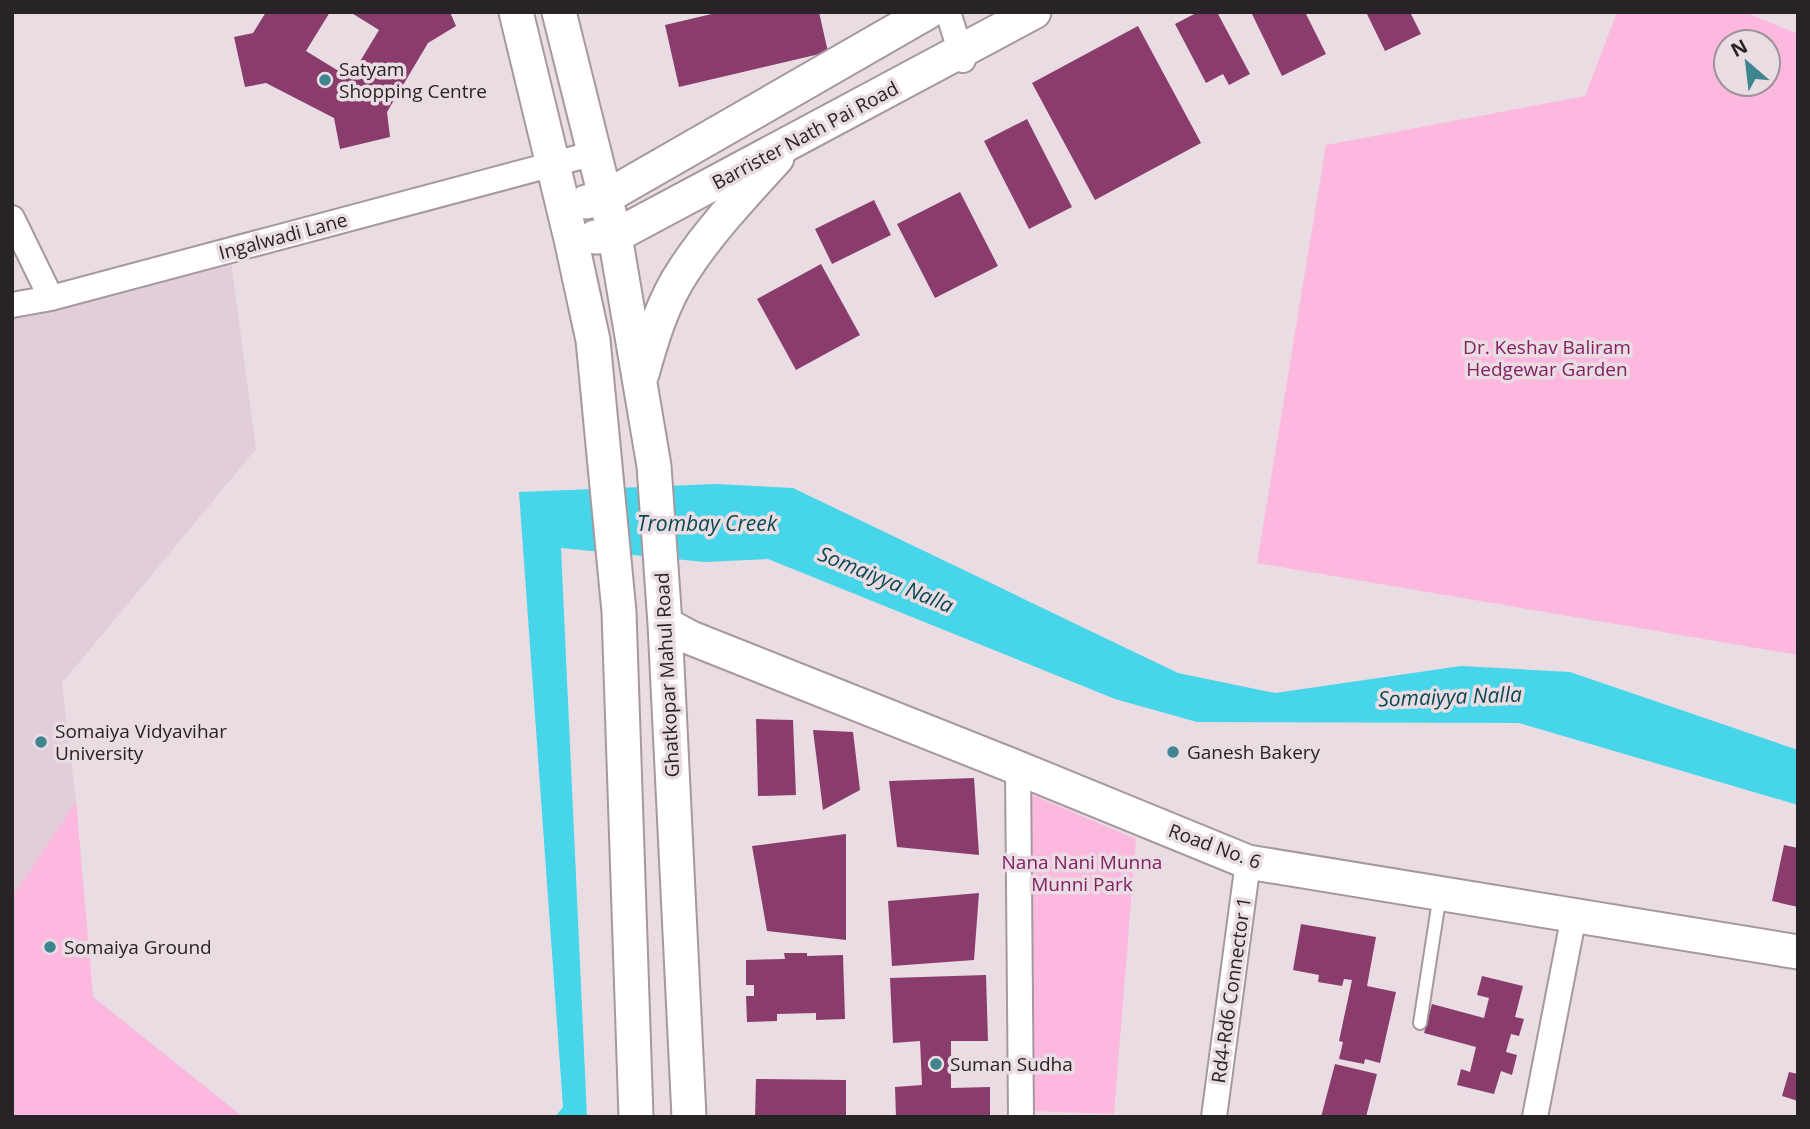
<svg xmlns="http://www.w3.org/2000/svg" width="1810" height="1129" viewBox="0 0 1810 1129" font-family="'Open Sans',sans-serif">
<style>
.built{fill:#e2ced8}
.green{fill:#fdb8df;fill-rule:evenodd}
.water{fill:#47d5e9}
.building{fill:#8a3d6d}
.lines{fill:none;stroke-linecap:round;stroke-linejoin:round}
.lane-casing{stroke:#a5989f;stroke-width:16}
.street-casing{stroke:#a5989f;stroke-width:28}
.secondary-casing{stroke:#a5989f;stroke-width:37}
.lane{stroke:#fff;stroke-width:12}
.street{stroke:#fff;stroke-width:24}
.secondary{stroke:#fff;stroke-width:33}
.poi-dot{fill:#3f8590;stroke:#eadce3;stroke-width:2.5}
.labels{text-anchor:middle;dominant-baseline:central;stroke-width:7;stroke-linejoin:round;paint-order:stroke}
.poi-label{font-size:19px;fill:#282326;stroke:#eadce3;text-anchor:start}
.street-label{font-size:19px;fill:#282326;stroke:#eadce3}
.park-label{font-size:19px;fill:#842163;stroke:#eadce3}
.water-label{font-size:21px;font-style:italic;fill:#094851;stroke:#eadce3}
</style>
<rect width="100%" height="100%" fill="#eadce3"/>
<!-- built -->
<path class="built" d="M230 254 256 449 62 683 76 801 93 997 243 1117H12V309Z"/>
<!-- green -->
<path class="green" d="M1617 12H1745L1798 34V655L1257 563 1326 145 1585 96ZM1726 42H1768V84H1726Z
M1030 794 1136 839 1114 1114 1031 1111Z
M76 801 93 997 243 1117H12V897Z"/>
<!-- water -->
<path class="water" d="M716 484 793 488 1178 673 1275 693 1461 666 1570 672 1798 750V805L1519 723 1197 722 1115 699 768 559 705 562 561 548 587 1117H555L563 1107 519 492Z"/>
<!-- building -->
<path class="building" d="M266 12H330L306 51 350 78 379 30 350 12H450L456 26 428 43 387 112 390 137 340 149 334 118 266 83 245 87 234 37 253 33Z
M720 12H819L828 52 679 87 665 25Z
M1198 12H1217L1250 74 1229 85 1223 74 1206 83 1175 24Z
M1251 12H1305L1326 54 1282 76Z
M1366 12H1410L1421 34 1385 51Z
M1138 26 1201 143 1095 200 1032 83Z
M1027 119 1072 207 1029 229 984 141Z
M960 192 998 266 935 298 897 224Z
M874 200 891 235 832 264 815 229Z
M821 264 860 335 796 370 757 299Z
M756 719 793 720 796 795 758 796Z
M813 730 853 732 860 790 823 810Z
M974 778 979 855 897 847 889 781Z
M846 834V940L767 931 752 846Z
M1784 845 1798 848V907L1772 901Z
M979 893 974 960 892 966 888 901Z
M1301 924 1376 937 1367 986 1396 992 1380 1063 1365 1059 1364 1064 1339 1059 1343 1042 1339 1041 1352 980 1344 979 1342 986 1318 982 1319 975 1293 970Z
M784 953H807V956L843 955 845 1019 816 1020V1013L777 1014V1021L747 1022 746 996H754V985H746V960L785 959Z
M986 975 988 1041H951V1088L990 1087V1117H896L895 1087 922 1085 920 1041 893 1043 890 978Z
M1482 976 1523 986 1515 1017 1524 1019 1519 1036 1511 1034 1506 1052 1517 1055 1512 1075 1501 1071 1494 1094 1457 1085 1461 1069 1470 1072 1476 1047 1424 1033 1432 1004 1484 1018 1489 998 1477 995Z
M1335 1064 1377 1074 1366 1117H1321Z
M1789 1072 1798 1074V1101L1782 1096Z
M756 1079 846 1080V1117H755Z"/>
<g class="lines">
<defs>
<path id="lane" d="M1420 1023 1440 894"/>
<path id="street" d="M948 12 963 60
M12 218 51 298
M12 305 51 298 595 153
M1018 768 1021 1117
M1214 1117 1248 862
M1535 1117 1574 915"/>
<path id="secondary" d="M516 12 571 239 593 340 619 612 636 1117
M559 12 615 236 654 466 665 624 689 1117
M586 202 606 197 928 12
M595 237 615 236 1034 12
M642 374C652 338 663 301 684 270 709 231 746 192 777 158
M665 624 691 638 1018 768 1248 862 1798 952"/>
</defs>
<!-- lane casing -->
<use href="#lane" class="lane-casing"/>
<!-- street casing -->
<use href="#street" class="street-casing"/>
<!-- secondary casing -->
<use href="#secondary" class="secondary-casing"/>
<!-- lane -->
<use href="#lane" class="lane"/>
<!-- street -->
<use href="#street" class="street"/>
<!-- secondary -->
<use href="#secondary" class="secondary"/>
</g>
<!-- markers -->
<g class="poi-dot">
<circle cx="325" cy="80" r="7"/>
<circle cx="41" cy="742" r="7"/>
<circle cx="1173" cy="752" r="7"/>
<circle cx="50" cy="947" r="7"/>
<circle cx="936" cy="1064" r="7"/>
</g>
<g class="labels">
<!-- poi labels -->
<g class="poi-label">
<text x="339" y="69">Satyam<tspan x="339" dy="22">Shopping Centre</tspan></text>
<text x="55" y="731">Somaiya Vidyavihar<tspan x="55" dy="22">University</tspan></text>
<text x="1187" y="752">Ganesh Bakery</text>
<text x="64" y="947">Somaiya Ground</text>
<text x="950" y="1064">Suman Sudha</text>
</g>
<!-- street labels -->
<g class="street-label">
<text transform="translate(805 135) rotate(-28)">Barrister Nath Pai Road</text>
<text transform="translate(283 236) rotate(-15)">Ingalwadi Lane</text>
<text transform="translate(667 675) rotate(-93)">Ghatkopar Mahul Road</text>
<text transform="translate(1215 846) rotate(20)">Road No. 6</text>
<text transform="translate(1231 990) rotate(-82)">Rd4-Rd6 Connector 1</text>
</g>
<!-- park labels -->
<g class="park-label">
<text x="1547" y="347">Dr. Keshav Baliram<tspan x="1547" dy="22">Hedgewar Garden</tspan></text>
<text x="1082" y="862">Nana Nani Munna<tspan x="1082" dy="22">Munni Park</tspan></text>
</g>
<!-- water labels -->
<g class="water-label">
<text x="707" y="523">Trombay Creek</text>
<text transform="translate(886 579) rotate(22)">Somaiyya Nalla</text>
<text transform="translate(1450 696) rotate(-2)">Somaiyya Nalla</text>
</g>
</g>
<!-- border -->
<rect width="1810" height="1129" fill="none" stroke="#282326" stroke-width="28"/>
<!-- north arrow -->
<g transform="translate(1747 63) rotate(332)"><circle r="33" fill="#eadce3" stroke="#9c9297" stroke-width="2"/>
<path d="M0-5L12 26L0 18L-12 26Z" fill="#3f8590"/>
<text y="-10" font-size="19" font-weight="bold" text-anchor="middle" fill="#282326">N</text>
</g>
</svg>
